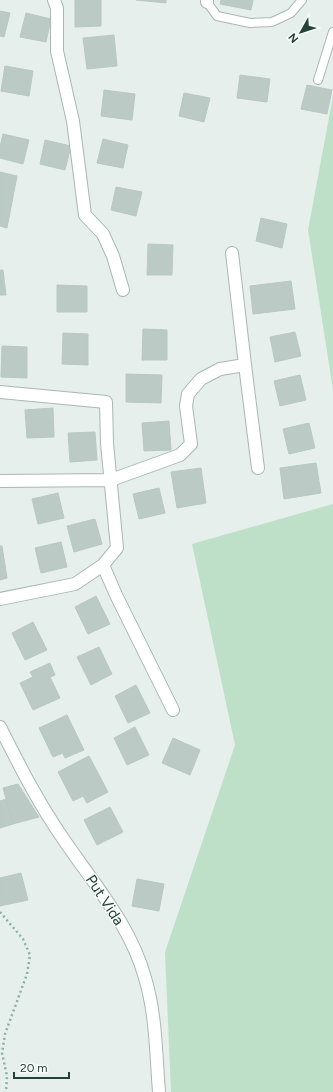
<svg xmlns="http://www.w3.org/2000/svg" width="333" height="1092" viewBox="0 0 333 1092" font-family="Figtree,sans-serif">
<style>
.green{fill:#bfe0c8}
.building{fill:#bbcac4;stroke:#b8c9c2}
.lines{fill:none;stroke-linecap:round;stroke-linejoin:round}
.lane-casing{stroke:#a8b8b2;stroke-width:10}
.street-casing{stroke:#a8b8b2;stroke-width:14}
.path{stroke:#86b3a5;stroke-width:2.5;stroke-dasharray:2 3;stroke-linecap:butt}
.lane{stroke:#fff;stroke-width:8}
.street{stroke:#fff;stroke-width:12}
.labels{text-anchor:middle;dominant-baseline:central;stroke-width:3;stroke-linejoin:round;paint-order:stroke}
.street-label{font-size:15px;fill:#24423a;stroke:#f7fbf9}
</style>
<rect width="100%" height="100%" fill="#e6efeb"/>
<!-- green -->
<path class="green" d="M333 96V390L308 230Z
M333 504V1092H171L165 952 235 745 192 544Z"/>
<!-- building -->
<path class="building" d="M75 0H101V26L75 27Z
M136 0H166V3Z
M221 0H253L251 10 220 4Z
M0 11 10 13 4 37 0 36Z
M26 13 51 19 46 42 20 37Z
M114 35 117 66 87 69 83 38Z
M5 66 33 71 29 96 1 91Z
M240 75 270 79 267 102 237 98Z
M307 85 332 90 327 114 301 109Z
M104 90 135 94 132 120 101 116Z
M184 93 210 98 204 122 179 116Z
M3 134 29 140 23 164 0 158V147Z
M103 139 128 145 123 168 97 163Z
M45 140 71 146 65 170 40 164Z
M0 172 17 176 7 228 0 226Z
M116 187 142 192 136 216 111 210Z
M261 218 287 224 282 248 256 241Z
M148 244 173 245 172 275H147Z
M0 270H3L6 295H0Z
M291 281 295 309 253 314 250 286Z
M57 285 87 286V312H57Z
M143 329 167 330V360H142Z
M295 332 301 356 275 362 270 337Z
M63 333 88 334V365L62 364Z
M2 346 27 347V378L1 377Z
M126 374 162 375 161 403 126 402Z
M300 375 306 400 280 406 274 381Z
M53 408 54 437 27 438 25 410Z
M169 421 171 450 144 451 142 423Z
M309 423 315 448 289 454 283 429Z
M95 432 97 460 70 462 68 433Z
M316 463 321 493 284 499 280 468Z
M201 468 206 503 177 508 171 472Z
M159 488 165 513 139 519 133 494Z
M58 493 64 518 38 524 32 499Z
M95 519 102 544 74 552 67 526Z
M61 542 67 567 41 573 35 548Z
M0 546H2L7 578 0 580Z
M96 596 110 624 88 634 75 607Z
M33 622 47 650 25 660 12 633Z
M99 647 112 674 91 685 77 657Z
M50 663 55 675 50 677 60 698 33 710 20 683 33 677 30 672Z
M136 685 150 713 128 723 115 696Z
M67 715 84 750 65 758 63 753 53 757 39 728Z
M135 727 149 755 127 765 114 738Z
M173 738 200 750 190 775 162 763Z
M89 756 108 792 87 803 83 796 73 801 58 772Z
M18 784 39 817 13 824 3 788Z
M6 799 13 824 0 828V801Z
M110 807 123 832 97 845 84 820Z
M21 873 28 900 0 906V878Z
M137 879 164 884 159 911 132 906Z"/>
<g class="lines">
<defs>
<path id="lane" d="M207 2 217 16 250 23 272 22 291 13 302 0
M318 80 333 32"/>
<path id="street" d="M54 0 57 8V51L73 121 85 215 103 234 113 256 123 290
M207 2V0
M232 253 245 365
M0 392 106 402 107 443 117 548 103 565 75 584 0 599
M0 481 111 480 180 455 191 444 186 406 188 394 201 379 220 369 245 365 258 468
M103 565 116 595 173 710
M0 727C20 767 39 804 64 840 94 884 131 926 145 978 156 1014 156 1054 159 1092"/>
</defs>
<!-- lane casing -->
<use href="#lane" class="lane-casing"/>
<!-- street casing -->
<use href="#street" class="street-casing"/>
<!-- path -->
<path class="path" d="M0 912 23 939 30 955 27 974 5 1034 2 1053 7 1076 6 1092"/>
<!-- lane -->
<use href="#lane" class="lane"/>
<!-- street -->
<use href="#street" class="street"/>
</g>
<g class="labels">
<!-- street labels -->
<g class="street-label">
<text transform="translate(105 900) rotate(57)">Put Vida</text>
</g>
</g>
<!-- north arrow -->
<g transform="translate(301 32) rotate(231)" stroke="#f7fbf9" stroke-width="3" paint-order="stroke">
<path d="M0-3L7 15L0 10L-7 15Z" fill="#24423a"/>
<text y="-6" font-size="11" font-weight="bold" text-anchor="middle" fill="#24423a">N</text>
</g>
<!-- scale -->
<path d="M14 1072v6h55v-6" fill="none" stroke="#24423a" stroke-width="2"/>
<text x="20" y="1072" font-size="12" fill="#24423a" stroke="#f7fbf9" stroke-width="3" paint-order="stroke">20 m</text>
</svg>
